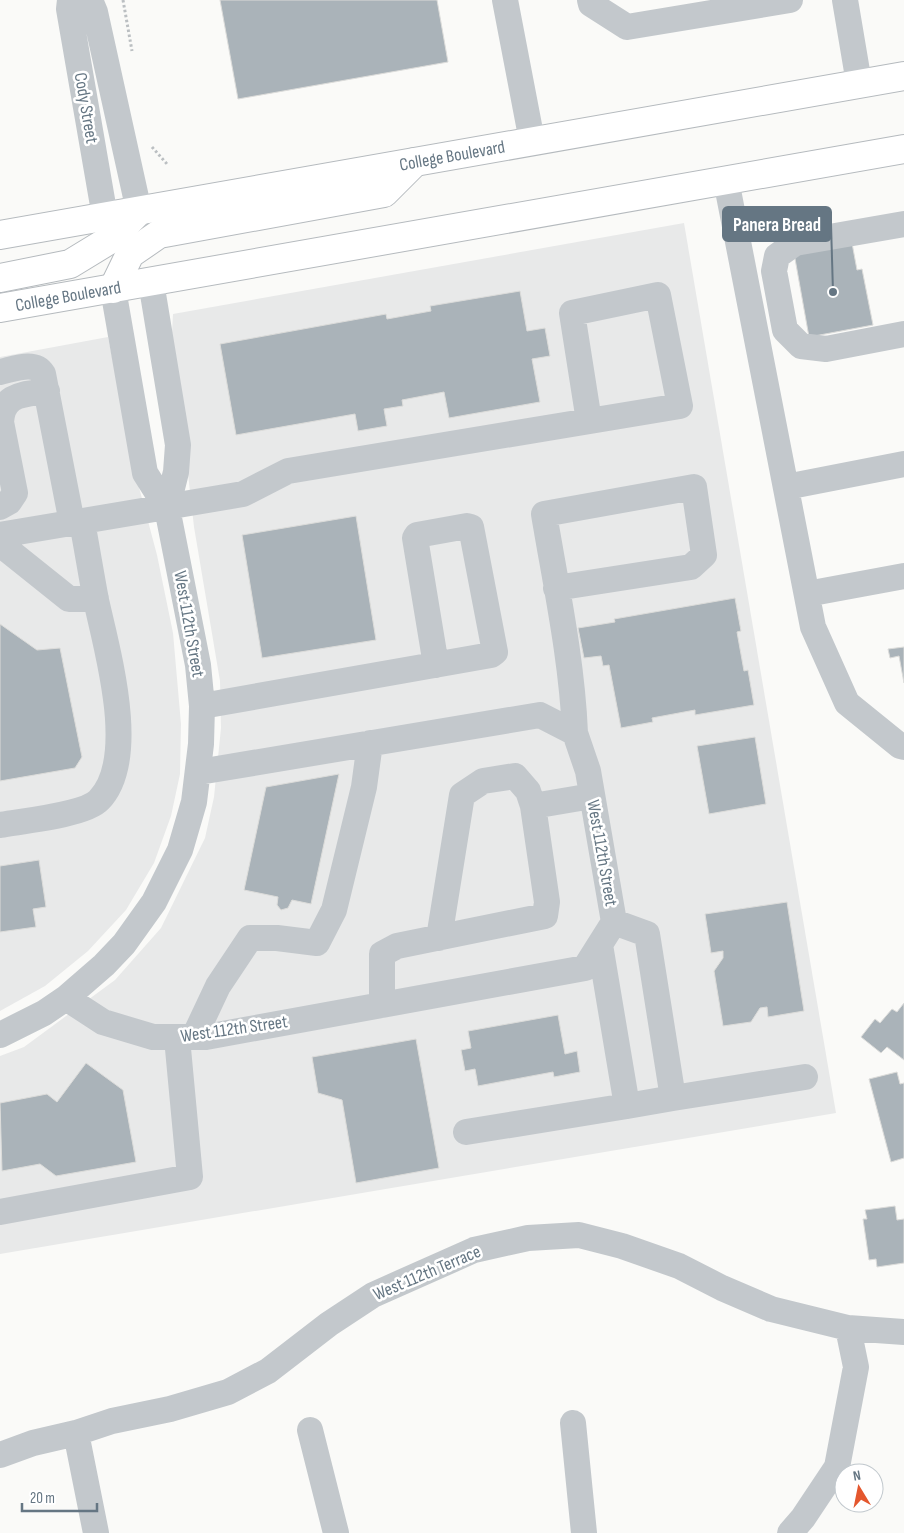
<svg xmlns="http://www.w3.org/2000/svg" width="904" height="1533" viewBox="0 0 904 1533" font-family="'Sofia Sans Condensed',sans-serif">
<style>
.built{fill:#e8e9e9}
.building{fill:#aab3b9;stroke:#dcdcda}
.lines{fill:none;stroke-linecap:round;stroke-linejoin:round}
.major-casing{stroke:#b5babe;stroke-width:30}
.path{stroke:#bbbfc2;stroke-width:3;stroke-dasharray:2.5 2.5;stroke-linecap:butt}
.minor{stroke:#c3c8cc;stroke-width:26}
.major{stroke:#fff;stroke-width:28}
.labels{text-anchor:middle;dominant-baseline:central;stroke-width:5;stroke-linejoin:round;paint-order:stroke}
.street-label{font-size:18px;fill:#657683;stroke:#fff}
.leader{fill:none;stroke:#657683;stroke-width:2}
.callout-dot{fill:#657683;stroke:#fff;stroke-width:2}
.callout{fill:#657683;stroke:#657683;stroke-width:2}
.callout-label{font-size:19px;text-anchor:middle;font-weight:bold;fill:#fff}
</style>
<rect width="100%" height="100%" fill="#fafaf8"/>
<!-- built -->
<path class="built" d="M684 223 836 1113 0 1254V1056L24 1047 115 980 161 928 205 838 214 797 221 728 220 681 194 527 172 333 173 314Z
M108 337 136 476 157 555 173 633 181 724 180 774 171 816 154 863 126 910 88 951 45 986 0 1011V357Z"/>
<!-- building -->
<path class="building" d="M220 0H437L448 62 238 99Z
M852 243 857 270 862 269 873 325 809 337 794 253Z
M520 291 527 331 545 328 550 356 532 359 540 402 449 418 444 392 402 400 403 406 384 409 387 426 358 431 355 414 236 435 220 344 386 314 387 319 431 311 430 306Z
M356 516 376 640 262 658 242 535Z
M735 598 741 631 737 632 744 671 748 670 754 705 695 715V710L652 718 653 722 621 728 609 665 603 666 601 656 584 658 578 628 615 622 614 619Z
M0 624 37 650 60 648 82 757 75 768 0 781Z
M904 647V683L899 656 890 658 888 649Z
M755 737 766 804 709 814 697 746Z
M339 774 311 904 292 900 288 908 281 910 277 905 278 897 244 890 266 787Z
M39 860 46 907 33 909 36 927 0 932V866Z
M787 902 804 1011 768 1017 767 1007 760 1008 751 1022 723 1026 714 971 723 958V951L711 953 705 914Z
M904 1003V1060L887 1047 881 1053 861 1037 875 1019 880 1023 892 1009 897 1012Z
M558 1015 565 1054 577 1051 580 1072 554 1077 553 1072 478 1086 475 1069 465 1071 461 1050 471 1048 468 1031Z
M416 1039 439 1168 356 1183 342 1100 318 1093 312 1057Z
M86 1063 123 1090 136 1162 56 1176 40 1164 2 1171 0 1103 47 1094 57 1102Z
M897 1072 900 1084 904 1083V1158L891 1162 869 1079Z
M895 1206 897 1220 904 1219V1263L877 1267 876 1259 869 1260 863 1219H867L865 1210Z"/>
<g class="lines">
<defs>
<g id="major">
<path id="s1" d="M0 235 904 76"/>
<path d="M0 278 70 264 111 239 139 211"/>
<path d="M113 289 130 254 159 234 384 193 415 162"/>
<path id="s2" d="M0 308 904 149"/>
</g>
</defs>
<!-- major casing -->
<use href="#major" class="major-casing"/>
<!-- path -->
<path class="path" d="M123 0 132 51
M152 147 167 164"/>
<!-- minor -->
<path class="minor" d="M70 0 69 9 105 217
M90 0 95 12 139 211
M505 0 532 141
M590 0 591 4 627 27 790 0
M845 0 859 83
M726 180 813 627 847 703 900 746 904 747
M904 224 795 243 777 256 774 271 785 330 801 346 826 349 904 334
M151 282 178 445 176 472 167 508
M0 372C14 369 35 360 43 374L72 523
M786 487 904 464
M0 507 9 502 15 493 1 422C3 393 23 395 47 391
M0 535 243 494 288 471 680 406 658 295 572 313 589 421
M0 536 9 551 69 599H96
M556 588 691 567 704 555 694 487 544 514C556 586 572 660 575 733
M807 594 904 576
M202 706 491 655 495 652 471 527 467 526 417 535 415 538 436 665
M0 825C22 821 85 815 99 800 139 759 107 650 96 600 91 574 87 548 82 522
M614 922 647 934 673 1098 805 1077
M439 938 462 795 483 781 515 776 528 791 533 806
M66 998 104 965 124 944 154 902 180 850 194 802 201 744 202 706 198 665 167 508 145 473 113 289
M382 1005V954L397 946 545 916 547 902 533 806 592 796
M0 1035 44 1013 66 998 103 1022 153 1037H206L585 968 614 922 588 771 575 733 540 715 199 772
M194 1037 218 986 250 938H277L317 943 334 910 364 787 370 743
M627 1106 673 1098
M466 1132 627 1106 600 945
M0 1212 190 1177 177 1038
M573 1423 584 1533
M310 1430 336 1533
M76 1433 96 1533
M0 1455 33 1443 76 1433 112 1421 170 1409 228 1392 268 1371 329 1324 373 1295 474 1250 528 1238 579 1235 622 1246 679 1266 722 1288 771 1309 848 1328 904 1332
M790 1533 803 1518 837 1467 856 1367 848 1328"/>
<!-- major -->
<use href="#major" class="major"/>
</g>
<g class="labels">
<!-- street labels -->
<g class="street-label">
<text transform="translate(86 108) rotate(80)">Cody Street</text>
<text stroke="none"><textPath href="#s1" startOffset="459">College Boulevard</textPath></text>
<text stroke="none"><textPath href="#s2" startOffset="69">College Boulevard</textPath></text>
<text transform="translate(189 624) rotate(80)">West 112th Street</text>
<text transform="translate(602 853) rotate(80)">West 112th Street</text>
<text transform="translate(234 1029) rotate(-8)">West 112th Street</text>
<text transform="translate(427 1273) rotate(-23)">West 112th Terrace</text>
</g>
</g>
<!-- callouts -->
<path class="leader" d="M833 292L831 224"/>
<circle class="callout-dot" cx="833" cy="292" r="5"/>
<rect class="callout" x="723" y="207" width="108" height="34" rx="5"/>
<g class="callout-label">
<text x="777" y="231">Panera Bread</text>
</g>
<!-- north arrow -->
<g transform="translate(859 1488) rotate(350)"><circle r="24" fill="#ffffff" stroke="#c1c8cd"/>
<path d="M0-4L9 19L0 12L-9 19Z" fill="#e4572e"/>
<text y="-8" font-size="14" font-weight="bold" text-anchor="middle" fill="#657683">N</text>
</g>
<!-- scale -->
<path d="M22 1503v8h75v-8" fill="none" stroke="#657683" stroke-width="2.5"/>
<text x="30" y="1503" font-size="15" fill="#657683" stroke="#ffffff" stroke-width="4" paint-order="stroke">20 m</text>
</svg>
